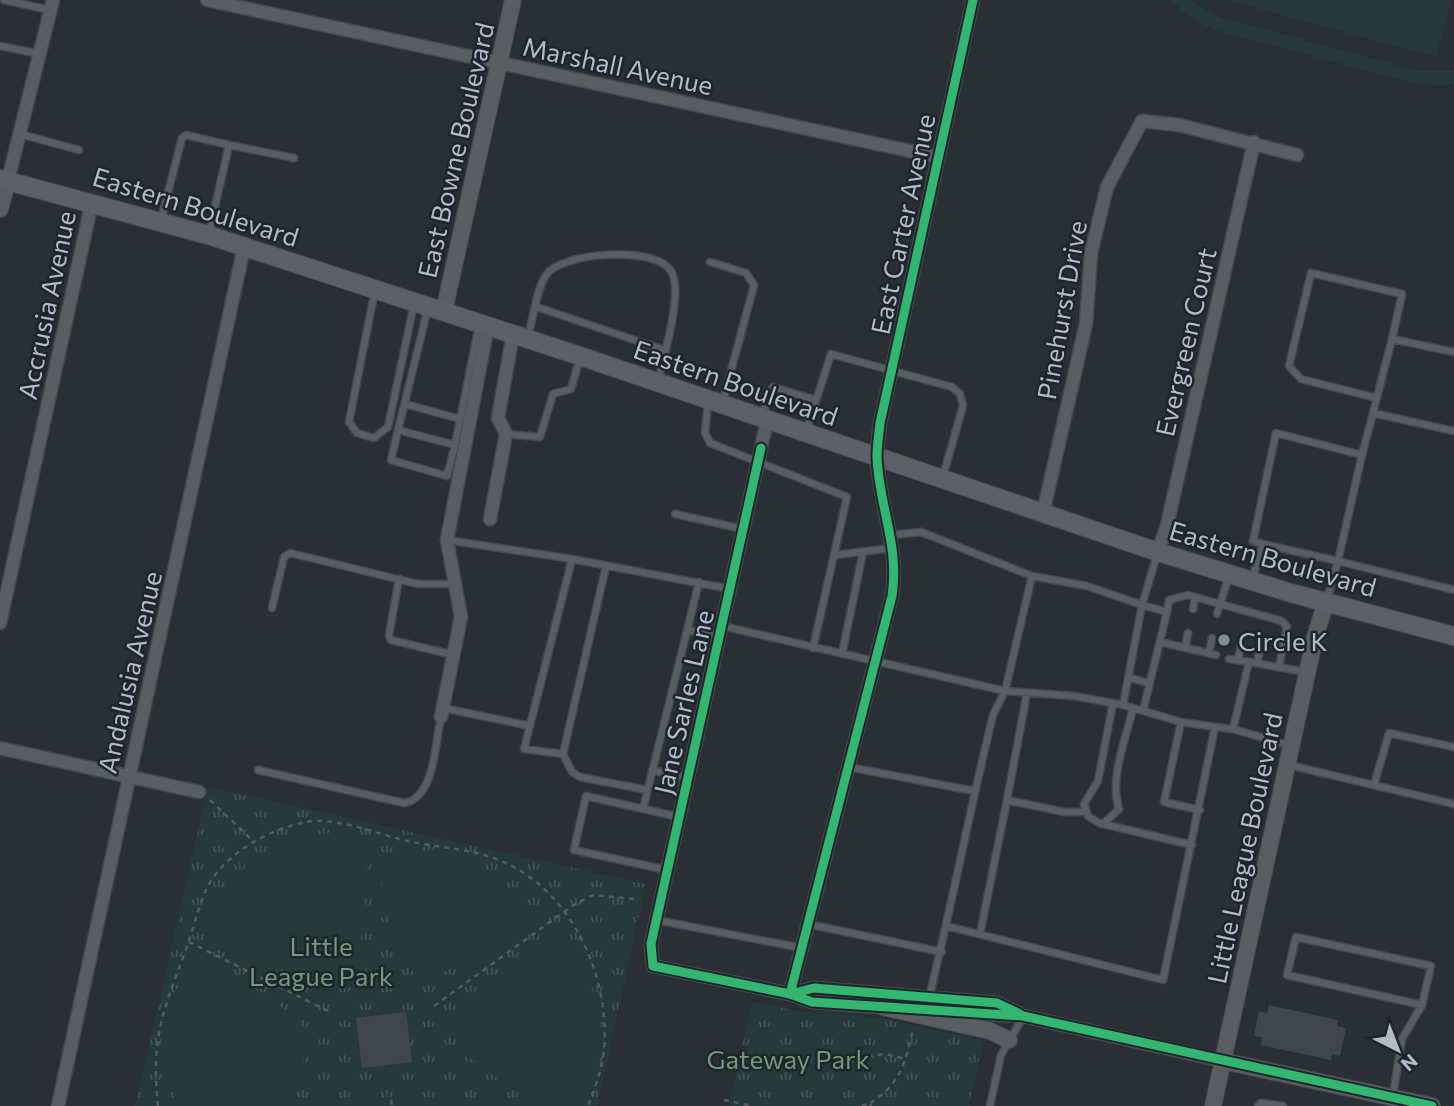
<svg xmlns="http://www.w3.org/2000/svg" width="1454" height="1106" viewBox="0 0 1454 1106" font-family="Commissioner,sans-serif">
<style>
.park{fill:url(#park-tufts)}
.pitch{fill:#273a3a}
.building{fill:#41464b}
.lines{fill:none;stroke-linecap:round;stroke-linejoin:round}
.service-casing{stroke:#474b4f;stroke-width:9}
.minor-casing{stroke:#474b4f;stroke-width:15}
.tertiary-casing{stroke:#474b4f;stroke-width:18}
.secondary-casing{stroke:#474b4f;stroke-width:20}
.path{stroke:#575c60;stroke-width:2.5;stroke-dasharray:5 5;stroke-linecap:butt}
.service{stroke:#595e63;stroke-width:6}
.minor{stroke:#595e63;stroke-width:12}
.tertiary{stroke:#595e63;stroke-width:16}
.secondary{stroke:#5d6167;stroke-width:18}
.cycleway-casing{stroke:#1d262e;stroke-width:13}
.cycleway{stroke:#33b770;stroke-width:9}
.poi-dot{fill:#838b92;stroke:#1d262e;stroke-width:2.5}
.labels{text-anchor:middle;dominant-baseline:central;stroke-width:5;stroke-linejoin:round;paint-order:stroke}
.street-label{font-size:26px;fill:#b3bcc5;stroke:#1d262e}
.poi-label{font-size:26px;fill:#b3bcc5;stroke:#1d262e;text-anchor:start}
.park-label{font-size:26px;fill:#739978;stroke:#1d262e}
</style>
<defs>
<pattern id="park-tufts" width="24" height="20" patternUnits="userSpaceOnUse" patternTransform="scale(1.75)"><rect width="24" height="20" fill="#273a3a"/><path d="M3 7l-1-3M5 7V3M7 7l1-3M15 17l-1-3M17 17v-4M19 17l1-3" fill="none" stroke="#455"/></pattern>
</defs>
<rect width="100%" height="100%" fill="#292f34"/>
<!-- park -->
<path class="park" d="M208 787 646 884 597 1106H135Z
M752 1002 798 1011 880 1018 983 1041 969 1106H729Z"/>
<!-- pitch -->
<path class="pitch" d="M1171 0H1189L1219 17 1419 71H1454V84L1438 86 1413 83 1215 30 1192 19Z
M1227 0H1451L1436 57Z
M338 832 369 837 361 937 353 969 331 982 287 971 207 939C218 871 274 837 338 832Z
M431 850C480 859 507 885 526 930L459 966 427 978 404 966 393 937 377 861 392 855Z
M551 930C602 979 619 1044 579 1106H542L488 1072 457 1047 455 1022Z
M200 953 281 1007 307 1031 308 1056 284 1082 255 1106H179C151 1054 163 997 200 953Z
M441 1096 484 1106H428Z"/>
<!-- building -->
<path class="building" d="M1269 1005 1338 1020 1337 1026 1346 1028 1340 1056 1332 1054 1331 1060 1261 1045 1262 1037 1254 1036 1259 1011 1267 1013Z
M406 1012 412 1062 362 1068 356 1018Z"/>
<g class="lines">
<defs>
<path id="service" d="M4 0 50 10
M0 46 40 54
M20 134 79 150
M161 220 182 138 186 135 229 145
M209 233 229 145 294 158
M710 262 746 273 754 285 723 401
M375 290 349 422 357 433 374 438 388 427 414 304
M537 307 664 350
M428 308 398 430 455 445 479 325
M528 337C533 319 536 291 546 275 562 252 655 245 671 271 684 293 663 357 658 382
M1377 398 1301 379 1289 366 1311 273 1402 294 1392 339
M708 402 705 433 710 443 847 497 813 648
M405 404 460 419
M1373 413 1392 339 1454 352
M762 415 773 387 816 400
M398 430 391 460 447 476 455 445
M806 432 831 354 952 387 960 394 963 406 943 476
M506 434 540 437 553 394 571 389 580 358
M1362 455 1373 413 1454 431
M675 514 743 529
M891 535 921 532 1032 576 1005 691 993 715C970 809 952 904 929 998
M447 540 572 559
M836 555 892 548
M606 566 563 754 524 749 572 559 730 589
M1032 576 1087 586 1142 605 1157 555
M1229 576 1220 604 1282 621 1287 627 1279 667
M399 579 389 635 391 640 454 655
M1252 579 1263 544 1338 561 1362 455 1276 433 1253 541 1263 544
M1327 600 1338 561 1454 590
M272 608 284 557 290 553 418 584H455
M1193 609 1195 597
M722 626 1005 691 1074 696 1123 705 1142 605 1167 612 1169 600 1188 595 1220 604 1217 614
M688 630 720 637
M1160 642 1216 655
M1185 648 1188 633
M1209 653 1212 638
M842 654 863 552
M1229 659 1249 662
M1238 660 1241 645
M1257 663 1260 649
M1128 677 1148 683
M1113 703 1098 781 1084 804 1088 816 1099 823 1192 845
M1123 705 1181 722 1215 727
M443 708 530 726
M1143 711 1167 612
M1181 722 1164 802 1200 810
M1233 729 1249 662 1306 672
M563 754 572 772 580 777 647 790
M1289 765 1454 804
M849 767 974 791
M258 770 404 803C435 798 435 743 441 717
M652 770 687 778
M1374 785 1389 733 1454 747
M1007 800 1027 693
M643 809 699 582
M1103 824 1119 809C1109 778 1126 739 1133 708
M667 870 574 850 586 796 679 817
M656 920 802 948
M808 924 942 952
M946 926 1163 980 1215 727 1233 729 1291 746
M980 934 1007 800 1064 812H1086
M1393 1095 1402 1039 1422 1005 1287 975 1296 937 1431 966 1422 1005
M990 1106 1001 1055 1023 1017
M1258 1106 1261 1103 1283 1106"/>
<path id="minor" d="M207 0 938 157
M8 180 53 0
M767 421 651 944 653 966 790 994 812 1002 892 1008
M1043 513 1086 324 1091 253 1107 187 1142 121 1179 125 1297 155
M490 519 506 434 498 418 513 334
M1158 552 1167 525 1254 142
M0 623 92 202
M441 717 461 617 447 540 488 325
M0 748 199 792
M790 994 892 596C900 546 878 503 877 456 877 445 879 434 880 423L973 0
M791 994 814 988 997 1003 1020 1014
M924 1011 1023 1016 1223 1061
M58 1106 244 247"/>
<path id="tertiary" d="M0 209 8 180
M444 311 513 0
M883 1007 990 1031 1009 1040
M1223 1061 1432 1106
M1213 1106 1315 637 1326 602"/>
<path id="secondary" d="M0 179 208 235 580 356 1158 552 1291 593 1454 636"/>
</defs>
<!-- service casing -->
<use href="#service" class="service-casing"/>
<!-- minor casing -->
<use href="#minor" class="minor-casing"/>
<!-- tertiary casing -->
<use href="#tertiary" class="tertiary-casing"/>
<!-- secondary casing -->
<use href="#secondary" class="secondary-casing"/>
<!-- path -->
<path class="path" d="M210 800 253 841
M189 942 330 1012
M434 1006 572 906 593 895 634 899
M848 1059 885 1054 907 1059
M391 1100 392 1106
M724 1100 752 1106
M870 1103C901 1084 906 1061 913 1028
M158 1106C151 1040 162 1013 185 952 192 933 197 912 205 892 221 855 269 829 306 822 335 816 376 834 404 840 440 849 479 848 512 866 576 900 610 980 604 1050 602 1069 595 1088 588 1106
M862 1106 870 1103 871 1106"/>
<!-- service -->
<use href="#service" class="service"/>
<!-- minor -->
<use href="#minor" class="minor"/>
<!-- tertiary -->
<use href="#tertiary" class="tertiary"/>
<!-- secondary -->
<use href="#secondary" class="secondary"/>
<defs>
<path id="cycleway" d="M761 448 651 944 653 966 790 994 812 1002 1023 1016 1432 1106
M790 994 892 596C900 546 878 503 877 456 877 445 879 434 880 423L973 0
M790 994 814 988 997 1003 1020 1014"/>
</defs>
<!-- cycleway casing -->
<use href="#cycleway" class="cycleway-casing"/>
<!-- cycleway -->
<use href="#cycleway" class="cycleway"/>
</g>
<!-- markers -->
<circle class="poi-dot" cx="1224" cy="640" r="7"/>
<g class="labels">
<!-- street labels -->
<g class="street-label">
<text transform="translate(618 65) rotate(12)">Marshall Avenue</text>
<text transform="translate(455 150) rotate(-77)">East Bowne Boulevard</text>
<text transform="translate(196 206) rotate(17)">Eastern Boulevard</text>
<text transform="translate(902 224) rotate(-78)">East Carter Avenue</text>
<text transform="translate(46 305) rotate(-78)">Accrusia Avenue</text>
<text transform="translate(1061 310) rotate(-80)">Pinehurst Drive</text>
<text transform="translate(1185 342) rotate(-77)">Evergreen Court</text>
<text transform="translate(736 382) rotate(19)">Eastern Boulevard</text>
<text transform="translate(1273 558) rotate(16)">Eastern Boulevard</text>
<text transform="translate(129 672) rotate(-77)">Andalusia Avenue</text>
<text transform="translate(683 702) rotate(-77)">Jane Sarles Lane</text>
<text transform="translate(1244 848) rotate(-78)">Little League Boulevard</text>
</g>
<!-- poi labels -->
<g class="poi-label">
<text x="1238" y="640">Circle K</text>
</g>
<!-- park labels -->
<g class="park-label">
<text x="321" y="945">Little<tspan x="321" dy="30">League Park</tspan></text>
<text x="788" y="1058">Gateway Park</text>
</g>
</g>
<!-- north arrow -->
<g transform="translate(1398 1050) rotate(138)" stroke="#1d262e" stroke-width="5" paint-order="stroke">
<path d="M0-5L12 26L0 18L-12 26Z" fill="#b3bcc5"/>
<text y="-10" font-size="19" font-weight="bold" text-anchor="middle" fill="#b3bcc5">N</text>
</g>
</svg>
